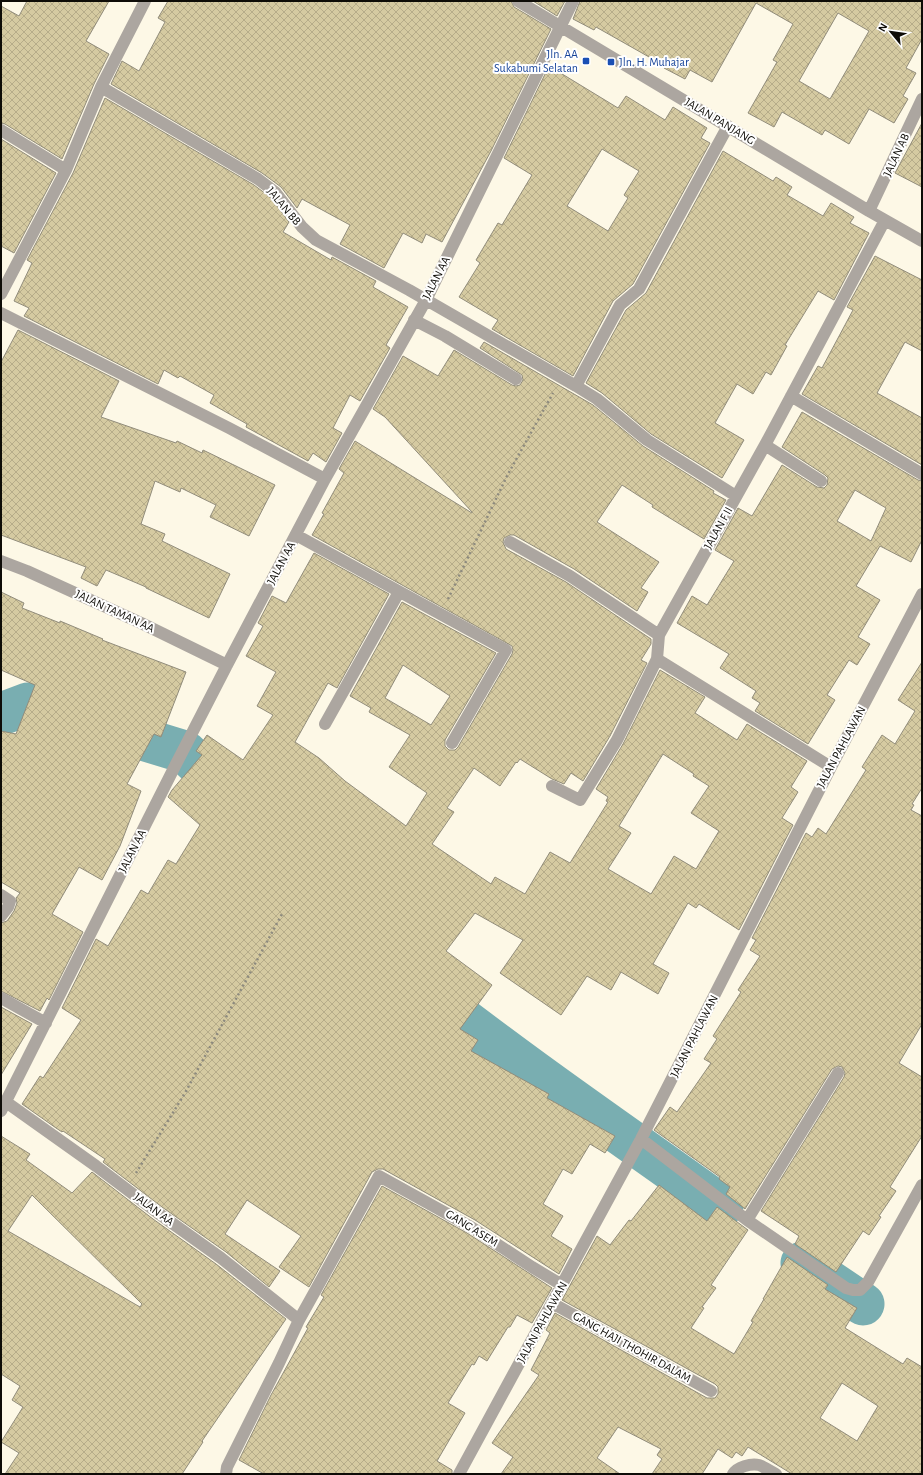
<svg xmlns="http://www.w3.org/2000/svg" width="923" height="1475" viewBox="0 0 923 1475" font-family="'Alegreya Sans',sans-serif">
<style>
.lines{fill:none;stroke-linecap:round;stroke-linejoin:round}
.river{stroke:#79aeb1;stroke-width:43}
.building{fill:url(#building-cross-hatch);stroke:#918c7b;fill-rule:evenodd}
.path{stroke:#8d8a7e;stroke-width:2.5;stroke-dasharray:2 3;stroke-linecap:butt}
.minor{stroke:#aca6a0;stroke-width:12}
.transit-dot{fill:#1a4fb4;stroke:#fff;stroke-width:1.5}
.labels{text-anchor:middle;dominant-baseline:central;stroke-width:4;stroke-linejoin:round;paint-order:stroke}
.transit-label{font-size:12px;fill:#164399;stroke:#fff;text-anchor:end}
.street-label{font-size:12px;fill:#0e0c07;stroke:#fff}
</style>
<defs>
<pattern id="building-cross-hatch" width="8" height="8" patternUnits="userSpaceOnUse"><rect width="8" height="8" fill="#d5caa1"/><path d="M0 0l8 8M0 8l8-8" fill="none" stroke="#b6ac89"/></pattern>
</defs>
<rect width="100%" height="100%" fill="#fdf8e6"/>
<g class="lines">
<!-- river -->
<path class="river" d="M1 714 28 704 185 752 239 803
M418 984C516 1062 620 1133 722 1206
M802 1263 863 1304"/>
</g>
<!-- building -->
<path class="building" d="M27 1H109L86 41 109 54 94 84 62 159 5 124 1 123V6L19 16Z
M168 1H511L514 7 551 29 491 151 442 242 426 234 422 243 403 233 384 268 340 244 350 225 302 199 297 208 281 187 262 173 111 84 122 61 139 71 165 22 158 18Z
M533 1H565L557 16Z
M580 1H922V39L906 68 916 73 903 96 908 99 894 123 869 109 849 144 825 130 822 135 782 112 774 127 748 113 777 62 773 60 793 24 756 3 712 82 690 70 685 79 664 68 665 66 596 27 594 30 573 19ZM838 13 869 31 830 99 799 81Z
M549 66 618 108 626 96 665 120 673 107 707 128 701 138 710 143 633 284 613 301 573 376 492 329 498 320 459 297 480 263 476 260 498 223 502 225 532 175 504 158ZM602 149 639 171 624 195 628 198 608 231 567 206Z
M105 98 254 185 270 197 289 222 283 232 331 260 332 257 376 281 373 287 408 307 386 345 390 348 360 401 350 395 333 428 342 433 326 462 313 453 308 461 246 427 247 424 210 403 214 395 180 376 178 378 164 370 158 384 24 316 29 308 14 301 32 263 27 260 73 173Z
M922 123V187L895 173Z
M1 139 56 173 14 253 1 246Z
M723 151 773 181 776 177 792 187 787 195 823 216 831 203 854 217 850 223 869 233 834 300 818 291 785 345 787 346 771 375 766 372 753 394 737 384 715 423 744 440 722 478 651 434 602 393 586 383 626 310 646 293Z
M875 256 922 280V351L905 342 877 393 922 418V465L802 394 818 366 822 368 853 310 847 307Z
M18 330 119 381 101 417 176 443 177 441 202 453 203 450 275 485 249 536 210 517 216 505 181 488 180 492 155 481 141 524 165 534 162 541 230 574 209 618 146 588V587L106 570 97 586 81 578 86 567 1 535V362Z
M484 342 593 405 643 446 714 491 713 493 726 500 704 539 652 507 653 505 622 485 597 522 659 562 641 588 648 592 637 611 574 569 514 535H510L504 538 503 542 506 549 566 582 651 639V644L641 660 647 663 610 736 583 781 571 773 564 784 552 779 520 759 517 763 516 762 500 786 474 768 447 808 454 812 432 844 491 884 495 877 525 894 550 852 570 863 608 802 606 801 608 797 596 789 623 744 660 670 705 697 695 713 737 740 747 724 807 761 791 787 798 792 782 818 793 825 739 930 699 904 696 908 688 903 653 964 669 973 658 994 621 972 611 990 587 976 561 1015 500 973 523 940 475 913 446 951 492 985 460 1029 478 1040 471 1051 549 1094 547 1098 615 1136 605 1153 590 1144 572 1174 563 1169 543 1204 563 1216 551 1236 572 1249 559 1274 475 1220 383 1169H378L372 1172 309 1287 279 1267 301 1236 247 1200 225 1234 280 1271 269 1287 226 1252 162 1207 103 1162 105 1159 63 1131 62 1132 56 1128 22 1104 40 1076 43 1078 81 1020 62 1008 96 939 108 946 141 890 148 894 168 860 176 864 200 825 168 797 172 790 202 755 196 751 207 735 243 760 273 715 257 706 276 672 246 656 263 626 258 623 272 596 286 603 314 553 389 594 337 688 328 683 295 742 319 758 345 781 406 826 427 793 389 767 410 735 369 712 371 708 350 696 402 602 496 653 445 740V746L449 750H455L458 747 512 654 513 650 512 646 312 535 324 514 322 513 344 473 339 469 355 441 472 513V512L385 417 373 409 403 356 438 376 454 350 512 385 516 386 520 385 523 380 522 375 480 348ZM403 665 450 696 431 725 385 698ZM663 754 694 774 693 776 709 786 691 813 719 831 696 869 674 856 651 894 608 869 631 833 619 826Z
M802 412 918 480 922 481V540L911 562 880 546 856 586 880 600 858 637 870 644 857 665 849 660 827 695 835 700 808 744 755 711 760 703 752 698 756 691 720 668 729 654 677 623 692 596 707 605 734 561 715 550 738 508 752 516 782 465 817 487 824 488 827 485 828 478 825 475 782 447ZM855 490 886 508 871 541 837 521Z
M1 592 24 603 22 608 60 623V621L103 639 102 640 186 672 161 737 154 734 127 784 141 791 120 846 102 880 79 867 52 914 83 932 49 1000 47 998 40 1011 1 991V923L7 921 14 911 17 903 16 898 20 893 1 882V731L16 734 35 685 1 670Z
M922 662V788L912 804 914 805 911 810 922 816V1024L899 1063 922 1077V1136L890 1187 896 1191 879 1216 881 1217 869 1235 863 1231 836 1272 795 1244 799 1236 761 1211 844 1077 845 1073 842 1067 838 1066 832 1069 745 1209 726 1194 730 1187 719 1179 720 1177 654 1130 670 1107 677 1112 711 1063 704 1059 717 1039 713 1036 741 992 738 990 760 956 750 950 756 940 752 938 806 833 812 837 818 828 826 834 866 770 862 767 882 735 895 744 915 711 898 700Z
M1 1007 32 1024 1 1075Z
M1 1136 30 1154 26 1160 72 1193 92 1172 153 1219 216 1264 286 1319 202 1441 203 1442 182 1474H5L19 1453 1 1442 23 1407 12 1400 20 1386 1 1374ZM32 1195 142 1304 140 1307 8 1231Z
M659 1185 707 1221 717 1207 748 1230 711 1285 716 1288 702 1307 704 1308 691 1328 734 1354 753 1322 751 1321 764 1299H763L787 1257 828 1285 825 1289 857 1308 845 1328 903 1364 907 1358 922 1367V1474H792L748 1447 742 1456 736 1452 732 1458 718 1449 702 1474H652L662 1459 657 1455 661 1449 618 1427 597 1458 620 1474H501L513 1457 492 1443 539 1375 531 1370 550 1333 546 1330 555 1313 707 1398H715L718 1394V1387L715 1384 562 1300 597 1236 610 1245 629 1220 631 1221ZM842 1383 878 1406 857 1441 820 1418Z
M382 1186 467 1233 552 1288 532 1323 517 1315 510 1327H508L487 1361 479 1356 474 1365 472 1364 448 1403 465 1413 437 1461 452 1470V1474H264L239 1460 271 1395 308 1328 306 1327 324 1297 321 1295Z"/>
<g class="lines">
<!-- path -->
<path class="path" d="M448 599 507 476 553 393
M136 1173 185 1093 282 914"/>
<!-- minor -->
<path class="minor" d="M518 1 869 211 922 241
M101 87 258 179 275 192 302 227 316 240 409 290 576 386 597 399 647 440 736 496
M1 130 66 170
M869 211 922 99
M1 294 66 170 101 87 145 1
M1 313 229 428 325 479
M414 320 445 336 516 379
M576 386 620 305 639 289 728 126
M791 396 922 474
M765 445 821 481
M296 535 506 650 452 743
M510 542 570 576 659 635
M1 561 27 571 141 623 227 665
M657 659 831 767
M325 724 399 592
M552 786 580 800 617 740 657 659 659 635 765 445 885 220
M1 895 10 901 8 907 1 916
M1 998 46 1023
M6 1102 96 1166 158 1213 221 1258 299 1320
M1 1111 173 770 227 665 325 479 426 300 573 1
M641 1139 747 1220 846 1288 853 1290H860L868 1282 922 1185
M747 1220 838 1073
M552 1303 711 1391
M226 1474 227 1467 279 1363 299 1320 379 1176 471 1227 532 1267 562 1285
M459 1474 641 1139 831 767 922 594
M733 1474C737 1467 751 1463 759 1465 764 1467 770 1471 776 1474"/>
</g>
<!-- markers -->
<g class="transit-dot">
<rect x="582" y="57" width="8" height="8" rx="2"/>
<rect x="607" y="58" width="8" height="8" rx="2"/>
</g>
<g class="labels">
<!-- transit labels -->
<g class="transit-label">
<text x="578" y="54">Jln. AA<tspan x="578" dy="14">Sukabumi Selatan</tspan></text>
<text x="619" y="62" text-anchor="start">Jln. H. Muhajar</text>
</g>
<!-- street labels -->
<g class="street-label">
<text transform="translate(720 121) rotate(31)">JALAN PANJANG</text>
<text transform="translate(896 155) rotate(-65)">JALAN AB</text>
<text transform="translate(284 206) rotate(50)">JALAN BB</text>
<text transform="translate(436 278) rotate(-63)">JALAN AA</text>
<text transform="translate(718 528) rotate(-61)">JALAN F II</text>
<text transform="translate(281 563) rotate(-62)">JALAN AA</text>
<text transform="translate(115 611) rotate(25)">JALAN TAMAN AA</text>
<text transform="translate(841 747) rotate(-62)">JALAN PAHLAWAN</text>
<text transform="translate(132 851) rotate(-63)">JALAN AA</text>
<text transform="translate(694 1036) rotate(-63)">JALAN PAHLAWAN</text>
<text transform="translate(154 1209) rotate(37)">JALAN AA</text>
<text transform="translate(472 1228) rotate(32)">GANG ASEM</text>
<text transform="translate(542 1322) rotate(-61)">JALAN PAHLAWAN</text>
<text transform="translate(632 1347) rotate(29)">GANG HAJI THOHIR DALAM</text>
</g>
</g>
<!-- border -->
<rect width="923" height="1475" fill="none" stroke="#0e0c07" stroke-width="4"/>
<!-- north arrow -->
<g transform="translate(891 32) rotate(299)" stroke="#ffffff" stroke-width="3" paint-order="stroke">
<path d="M0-3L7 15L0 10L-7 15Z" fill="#0e0c07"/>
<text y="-6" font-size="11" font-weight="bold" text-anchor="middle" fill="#0e0c07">N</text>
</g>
</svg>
